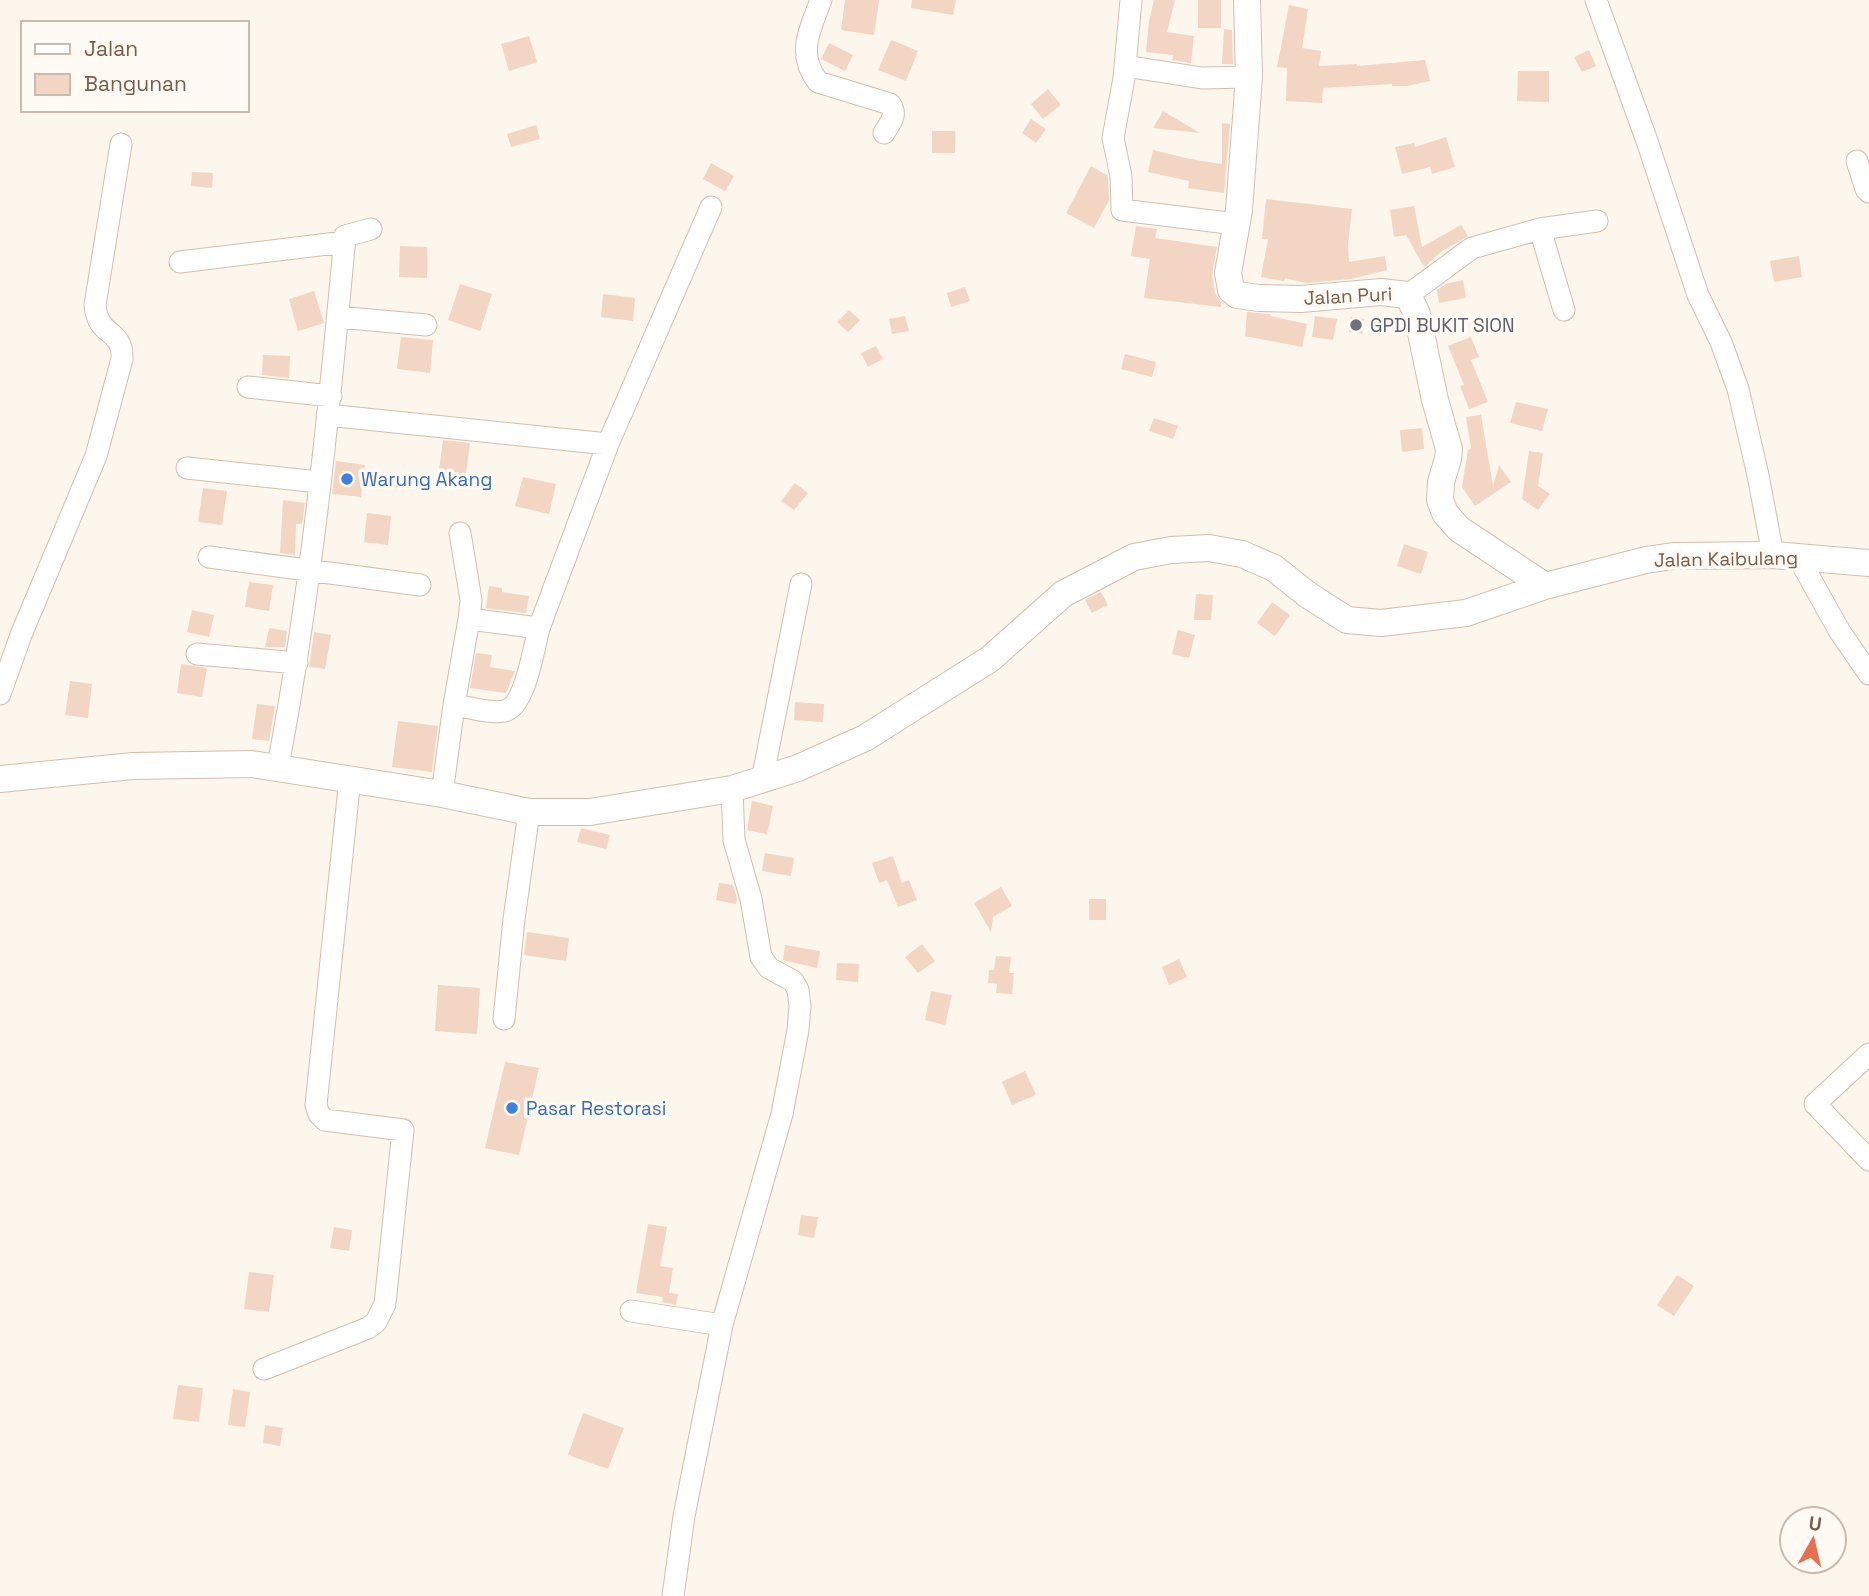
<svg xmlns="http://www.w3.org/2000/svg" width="1869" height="1596" viewBox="0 0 1869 1596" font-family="'Space Grotesk',sans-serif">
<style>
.building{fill:#f3d5c3}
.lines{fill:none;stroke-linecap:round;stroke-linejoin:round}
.minor-casing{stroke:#d1beb0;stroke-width:23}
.tertiary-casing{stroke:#d1beb0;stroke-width:28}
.minor{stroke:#fff;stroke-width:21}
.tertiary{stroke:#fff;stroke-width:26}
.worship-dot{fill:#6b7280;stroke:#fffaf3;stroke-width:2.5}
.shop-dot{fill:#3f7fe0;stroke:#fffaf3;stroke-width:2.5}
.labels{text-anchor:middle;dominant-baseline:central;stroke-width:7;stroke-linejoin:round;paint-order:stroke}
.street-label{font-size:19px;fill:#7a5c4d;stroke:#fffaf3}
.worship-label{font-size:19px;fill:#5b616d;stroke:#fffaf3;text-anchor:start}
.shop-label{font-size:19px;fill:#366cbe;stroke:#fffaf3;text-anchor:start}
</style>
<rect width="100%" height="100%" fill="#fdf6ec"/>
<!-- building -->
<path class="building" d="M845 0H879L874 35 841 30Z
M912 0H956L953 15 911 8Z
M1154 0H1175L1167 32 1194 36 1191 63 1172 60 1173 55 1146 52 1149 21Z
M1198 0H1221V28H1198Z
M1289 5 1308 9 1302 48 1321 51 1319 66 1357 64V66L1425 60 1430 81 1407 86H1392V84L1323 88 1322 103 1286 101 1287 68 1277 67Z
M1224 29 1232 30 1233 64H1222Z
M529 36 537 62 509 71 501 44Z
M891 40 918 51 906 81 878 70Z
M829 43 853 55 845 71 821 59Z
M1589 50 1596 66 1582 72 1574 57Z
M1518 71H1549V102L1517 101Z
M1048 89 1061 105 1043 119 1031 104Z
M1163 111 1200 133 1153 128Z
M1031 119 1046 129 1036 143 1022 133Z
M1222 123 1230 124 1224 193 1188 188 1189 181 1148 172 1153 150 1190 159 1222 164Z
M536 125 540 139 511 147 507 134Z
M932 131H955V153H932Z
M1446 137 1455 167 1432 174 1430 167 1402 174 1395 147 1414 143 1415 147Z
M711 163 734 176 725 191 703 179Z
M1091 166 1107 175 1108 178 1109 200 1094 228 1066 213Z
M192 172 213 173 212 188 191 186Z
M1266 199 1352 209 1348 244 1349 262 1385 256 1387 270 1351 279 1306 283 1285 278 1284 281 1261 277 1268 239H1262Z
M1414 206 1422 247 1461 225 1468 236 1442 251 1424 267 1406 235 1394 237 1390 210Z
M1136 226 1157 229 1155 238 1217 247 1212 275 1215 293 1221 302V307L1144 298 1150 259 1131 256Z
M400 246 427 247V278L399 277Z
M1799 256 1802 277 1774 282 1770 261Z
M1463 280 1466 298 1439 303 1437 290 1446 284Z
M460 284 492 294 480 331 448 320Z
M965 287 970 301 951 307 947 293Z
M314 291 324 323 298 331 289 299Z
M603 294 635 298 633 321 601 317Z
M849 310 860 320 848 332 837 322Z
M1247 312 1270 314V316L1307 324 1302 347 1245 336Z
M905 316 909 331 892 334 889 319Z
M1315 316 1337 319 1333 340 1312 337Z
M1351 317 1364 319 1362 334 1349 332Z
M401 337 433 340 430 373 397 369Z
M1471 337 1479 357 1471 360 1488 402 1469 409 1460 386 1464 385 1448 346Z
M876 346 883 359 868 367 861 353Z
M1125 354 1156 362 1152 377 1121 369Z
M263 355 290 356 289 378 262 375Z
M1516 402 1548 409 1542 431 1510 423Z
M1481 415 1493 486 1499 465 1511 482 1475 506 1462 487 1468 450 1471 448 1466 417Z
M1154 418 1178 426 1173 439 1149 431Z
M1422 428 1424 449 1402 452 1400 430Z
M443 440 470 443 466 474 439 470Z
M1529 451 1543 453 1538 486 1550 494 1538 510 1522 499Z
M336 461 365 465 361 497 332 494Z
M523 477 556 484 549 514 515 506Z
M795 483 808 493 794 510 781 501Z
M203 488 227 491 222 525 198 522Z
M283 500 305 503 302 524H296L295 555 280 553Z
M367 513 391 516 388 545 364 542Z
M1404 544 1428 552 1421 574 1397 566Z
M249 582 273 585 269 611 245 607Z
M489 586 502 588V592L529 596 526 613 486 608Z
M1101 592 1108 605 1092 613 1085 600Z
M1196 594 1213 595 1211 620H1194Z
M1272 602 1290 615 1275 636 1257 623Z
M192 610 214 615 209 637 187 632Z
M269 628 287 631 285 647H265Z
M1178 630 1195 635 1189 658 1172 654Z
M314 632 331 635 325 669 309 667Z
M476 653 492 655 490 667 515 671 506 693 470 688Z
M181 664 207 668 202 697 177 693Z
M70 681 92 684 88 718 65 715Z
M795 702 824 704 823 722 794 720Z
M257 704 275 706 269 741 252 739Z
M398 721 438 726 432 772 392 767Z
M752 801 773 806 767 834 747 830Z
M581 828 610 835 606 849 577 842Z
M765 853 794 858 791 876 762 871Z
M893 856 902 883 909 880 917 900 898 907 887 880 879 883 872 863Z
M719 883 733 885 737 898 736 904 716 900Z
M1001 887 1012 906 993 917 991 932 974 903Z
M1089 899H1106V920H1089Z
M527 932 569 938 566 961 524 955Z
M922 944 935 961 918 973 905 957Z
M785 945 820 951 817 968 783 960Z
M996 956 1011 957 1009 973H1014L1012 994 996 993 997 984 988 983 989 970H994Z
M1179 959 1187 977 1169 985 1162 967Z
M837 963 859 964 858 982 836 980Z
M438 985 480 988 477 1034 435 1031Z
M931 991 952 995 945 1025 925 1020Z
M505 1062 539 1068 519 1155 485 1148Z
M1025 1071 1036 1095 1012 1105 1002 1082Z
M801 1215 818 1217 814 1238 798 1235Z
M648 1224 667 1227 660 1266 673 1268 669 1293 678 1294 676 1305 662 1302 663 1297 636 1293Z
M334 1227 352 1230 349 1251 330 1248Z
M249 1272 274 1275 269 1312 244 1309Z
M1677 1275 1694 1286 1674 1316 1657 1305Z
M178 1385 203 1388 199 1422 173 1419Z
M233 1389 250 1392 245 1427 228 1425Z
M583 1413 624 1428 608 1469 568 1455Z
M265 1425 283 1428 280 1446 263 1443Z"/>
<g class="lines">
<defs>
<path id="minor" d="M821 0C810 30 796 53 818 82L890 104C898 115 890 123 884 133
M1131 0 1124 78 1113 138 1121 176 1122 210 1236 224
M1596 0 1647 141 1698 295 1721 342 1738 389 1758 475 1773 555
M1125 66 1202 78 1249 77
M1857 161 1866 189 1869 192
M1540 229 1564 310
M180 262 345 242
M1408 295 1472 248 1540 229 1597 221
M338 317 426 325
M248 387 331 396
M327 415 608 444
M187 468 319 482
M209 557 420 585
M1798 557 1840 632 1869 674
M539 628 608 444 711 207
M197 654 297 663
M0 694 21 635 96 456 122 359C123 327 98 339 95 305L121 144
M454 705 469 619
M278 766C311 592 329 414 345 236L371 229
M762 780 801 584
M442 794 454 705C469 707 489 714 504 711 525 708 534 647 539 628L469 619 471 600 460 533
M504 1019 514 919 529 812
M1869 1054 1815 1104 1869 1160
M631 1311 722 1325
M264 1369 368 1328 376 1322 385 1304 403 1130 325 1120 319 1114 316 1105 350 778
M673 1596 684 1516 722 1325 782 1114 798 1030 800 1006 798 990 793 981 769 968 761 957 751 899 734 840 732 789"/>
<path id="tertiary" d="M1247 0 1249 77 1239 210 1228 273 1231 290 1237 295 1259 298 1301 299 1381 292 1408 295 1417 314 1435 400 1449 449 1448 459 1441 482 1440 500 1445 513 1459 529 1545 586
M0 779 133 766 252 764 442 794 529 812H590L732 789 798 768 865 738 990 659 1063 594 1134 557 1171 550 1209 548 1242 554 1274 568 1308 595 1347 620 1381 623 1466 613 1545 586 1646 560 1673 556 1773 555 1869 563"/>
</defs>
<!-- minor casing -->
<use href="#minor" class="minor-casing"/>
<!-- tertiary casing -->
<use href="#tertiary" class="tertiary-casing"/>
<!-- minor -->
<use href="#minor" class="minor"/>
<!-- tertiary -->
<use href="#tertiary" class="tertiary"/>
</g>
<!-- markers -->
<circle class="worship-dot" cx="1356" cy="325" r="7"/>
<g class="shop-dot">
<circle cx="347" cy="479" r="7"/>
<circle cx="512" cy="1108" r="7"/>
</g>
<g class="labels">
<!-- street labels -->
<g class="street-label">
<text transform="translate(1348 296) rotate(-3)">Jalan Puri</text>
<text transform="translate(1726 559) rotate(-1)">Jalan Kaibulang</text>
</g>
<!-- worship labels -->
<g class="worship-label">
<text x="1370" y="325">GPDI BUKIT SION</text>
</g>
<!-- shop labels -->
<g class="shop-label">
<text x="361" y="479">Warung Akang</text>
<text x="526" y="1108">Pasar Restorasi</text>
</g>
</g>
<!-- legend -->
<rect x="21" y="21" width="228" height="91" fill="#fffaf3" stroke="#cabbb1" stroke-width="2"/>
<rect x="35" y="44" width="35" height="10" fill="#ffffff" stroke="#cabbb1" stroke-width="2"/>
<text x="84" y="56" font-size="21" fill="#7a5c4d">Jalan</text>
<rect x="35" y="74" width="35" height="21" fill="#f3d5c3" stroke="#cabbb1" stroke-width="2"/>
<text x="84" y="91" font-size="21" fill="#7a5c4d">Bangunan</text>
<!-- north arrow -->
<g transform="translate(1813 1540) rotate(8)"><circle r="33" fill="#fffaf3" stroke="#cabbb1" stroke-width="2"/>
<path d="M0-5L12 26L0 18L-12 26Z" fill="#e76f51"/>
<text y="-10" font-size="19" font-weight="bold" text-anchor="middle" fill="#7a5c4d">U</text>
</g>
</svg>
